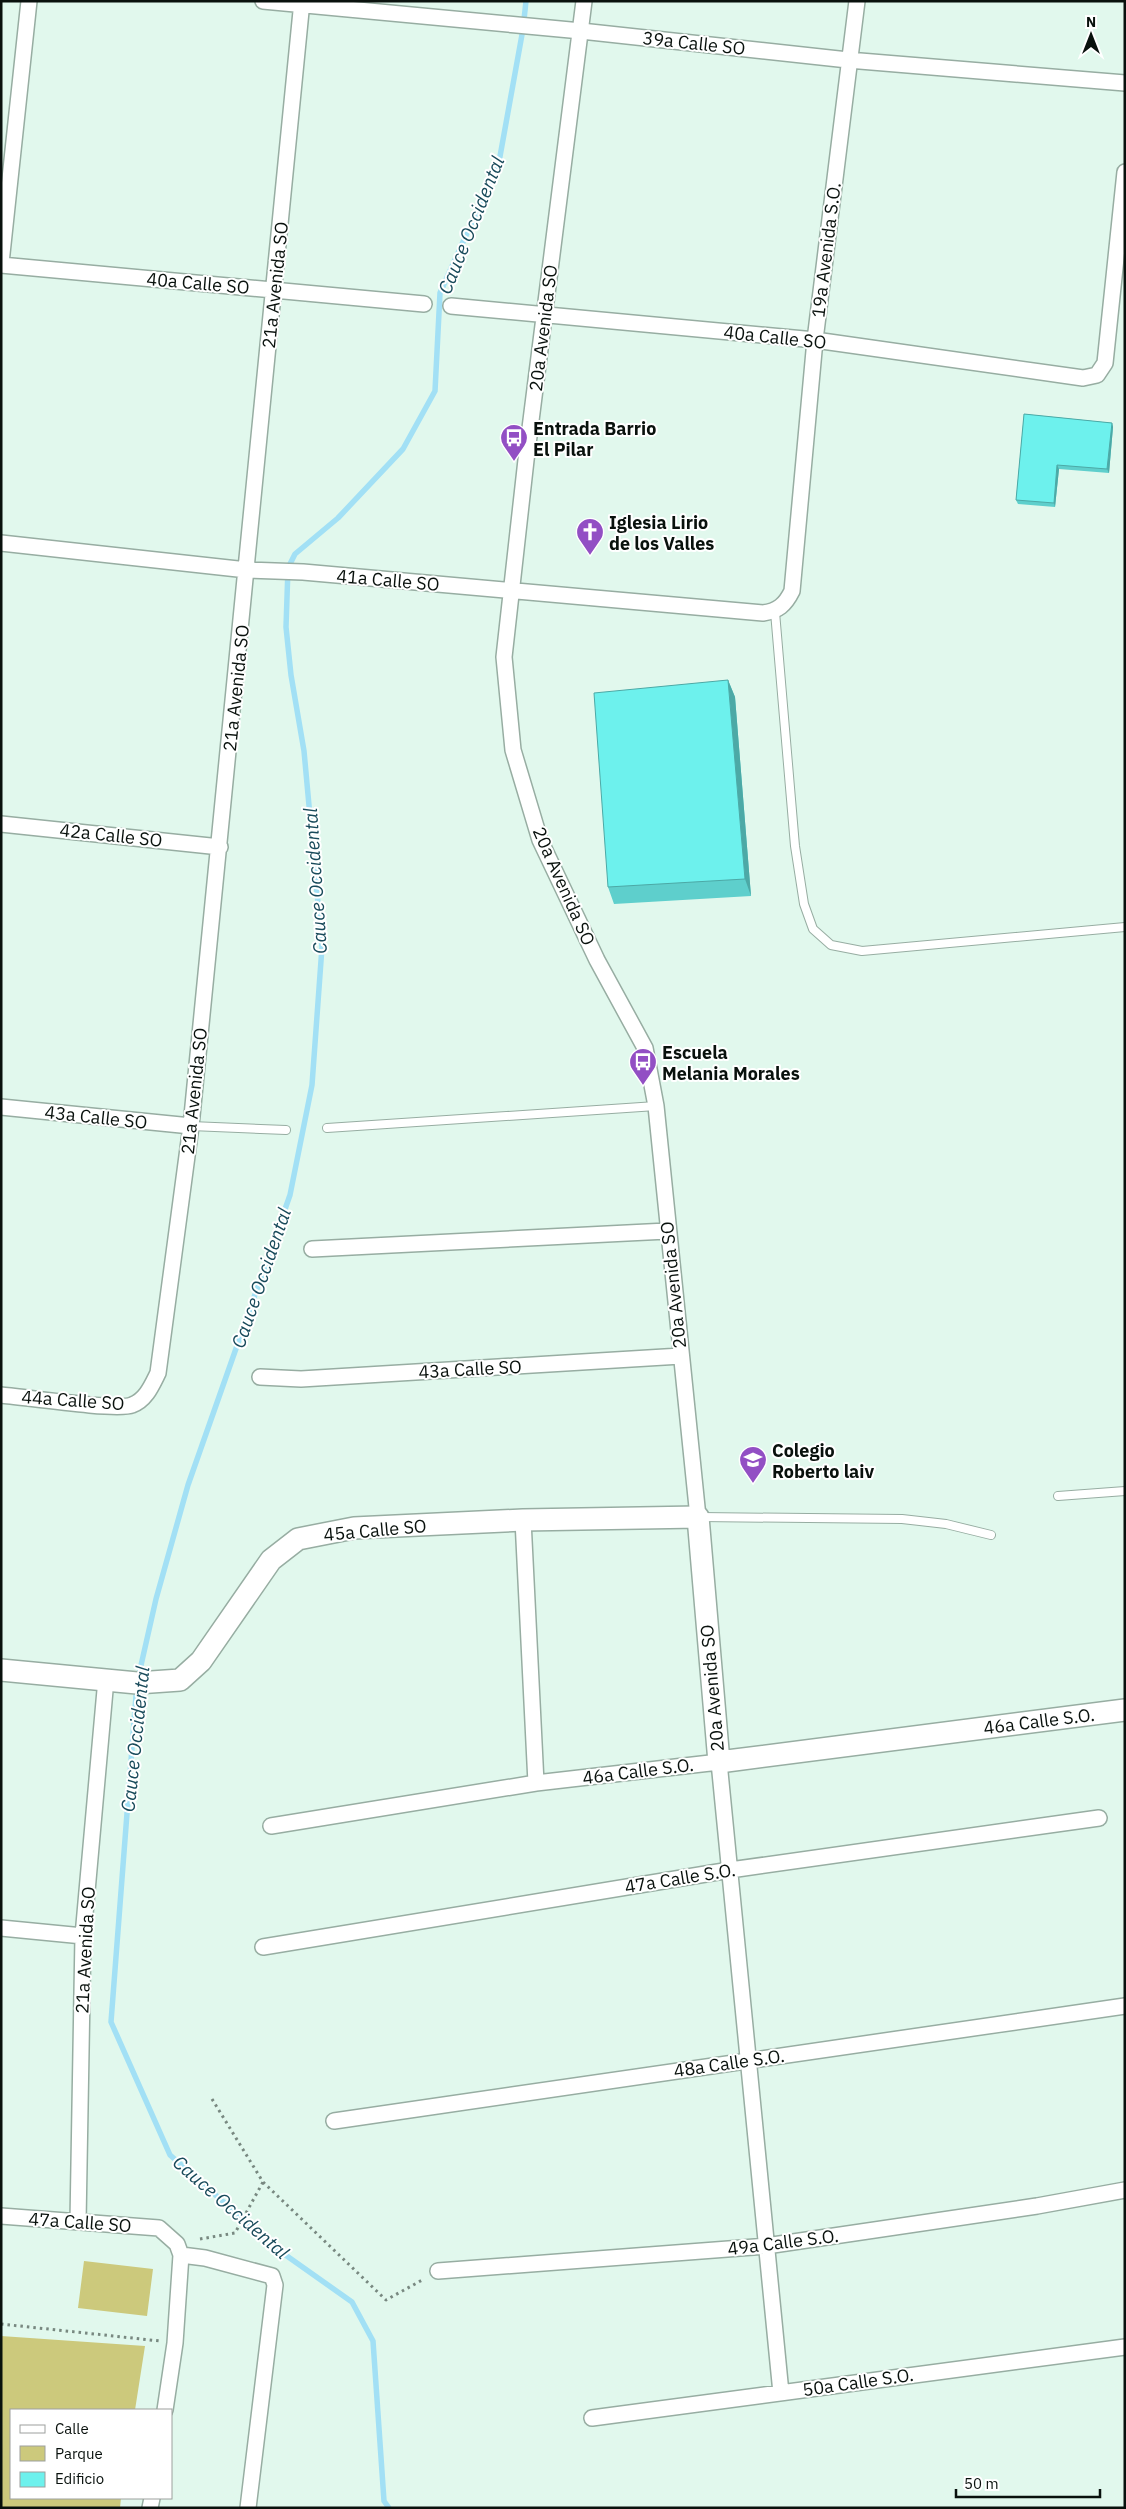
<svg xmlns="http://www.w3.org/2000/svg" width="1126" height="2509" viewBox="0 0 1126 2509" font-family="'IBM Plex Sans',sans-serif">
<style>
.green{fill:#ccc97c}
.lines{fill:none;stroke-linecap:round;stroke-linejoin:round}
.stream{stroke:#a2e0f5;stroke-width:5.5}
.lane-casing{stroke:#97ada2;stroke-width:10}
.street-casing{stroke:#97ada2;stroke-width:18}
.secondary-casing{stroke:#97ada2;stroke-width:24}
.path{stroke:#788880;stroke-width:3;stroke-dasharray:2.5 4;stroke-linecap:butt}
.lane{stroke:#fff;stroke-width:8}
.street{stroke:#fff;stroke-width:15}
.secondary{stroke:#fff;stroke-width:21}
.wall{fill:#5ecfcc}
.shaded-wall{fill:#4ca9a6}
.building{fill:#6df1ed;stroke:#4ca9a6}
.labels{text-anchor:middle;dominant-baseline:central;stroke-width:4;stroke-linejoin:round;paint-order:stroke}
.street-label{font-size:18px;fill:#09110d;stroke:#fff}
.poi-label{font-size:18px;font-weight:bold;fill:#09110d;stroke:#fff;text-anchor:start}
.water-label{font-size:19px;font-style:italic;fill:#184a5a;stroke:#fff}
</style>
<rect width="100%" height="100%" fill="#e1f8ed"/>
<!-- green -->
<path class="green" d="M84 2261 153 2269 147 2316 78 2308Z
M1 2336 145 2346 135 2410H11V2498H121L120 2508H1Z"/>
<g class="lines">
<!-- stream -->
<path class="stream" d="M389 2508 384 2501 373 2341 352 2302 277 2249 170 2155 111 2022 137 1683 156 1599 188 1485 290 1195 312 1085 322 947 304 751 291 675 286 627 288 568 295 554 338 518 403 449 435 391 440 293 499 162 523 29 526 1"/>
<defs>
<path id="lane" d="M775 612 795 846 804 904 813 929 831 945 862 951 1125 927
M191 1126 286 1130
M327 1128 656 1106
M1058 1496 1125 1491
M700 1517 902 1519 946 1524 991 1535"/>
<path id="street" d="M263 1 581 31 848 60 1125 83
M584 1 526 460 504 657 513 750 540 840 597 960 645 1048 656 1106 698 1517
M1 263 29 1
M1 265 424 304
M451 306 815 340 1083 378 1097 375 1105 363 1125 172
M1 543 247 570 303 572 763 613C778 611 785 605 792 591L815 340 857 1
M1 824 220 847
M1 1107 191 1126
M312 1249 667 1231
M260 1377 301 1379 681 1356
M1 1395C24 1397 117 1411 132 1405 146 1400 152 1385 158 1373L191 1126 302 1
M523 1520 536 1783
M271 1826 536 1783 719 1762 781 2393
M1 1928 83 1936
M263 1947 730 1870 1099 1818
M334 2121 1125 2006
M1 2216 159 2228 177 2244 181 2255 175 2343 165 2410
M78 2222 83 1936 106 1679
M181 2255 205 2258 272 2276 275 2285 248 2508
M438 2271 766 2246 1037 2206 1125 2190
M592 2418 1125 2347
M150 2508 152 2498"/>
<path id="secondary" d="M1 1670 137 1683 180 1680 201 1661 271 1560 298 1539 354 1528 523 1520 698 1517 719 1762 1125 1710"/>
</defs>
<!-- lane casing -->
<use href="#lane" class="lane-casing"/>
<!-- street casing -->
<use href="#street" class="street-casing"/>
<!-- secondary casing -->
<use href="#secondary" class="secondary-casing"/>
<!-- path -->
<path class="path" d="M212 2099 263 2182 386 2300 424 2279
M200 2239 235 2233 263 2182
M1 2324 160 2341"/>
<!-- lane -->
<use href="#lane" class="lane"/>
<!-- street -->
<use href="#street" class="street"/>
<!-- secondary -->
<use href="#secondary" class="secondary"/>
</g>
<!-- wall -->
<path class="wall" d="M1024 414 1112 423 1113 427 1109 473 1059 469 1055 507 1018 504 1016 500Z
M728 680 735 697 751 896 614 904 608 887Z"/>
<!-- shaded-wall -->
<path class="shaded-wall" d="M1112 423 1113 427 1109 473 1107 469Z
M1057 465 1059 469 1055 507 1054 503Z
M728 680 735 697 751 896 745 879Z"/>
<!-- building -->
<path class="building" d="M1024 414 1112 423 1107 469 1057 465 1054 503 1016 500Z
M728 680 745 879 608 887 594 693Z"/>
<!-- icons -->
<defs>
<symbol id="bus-pin" viewBox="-11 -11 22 30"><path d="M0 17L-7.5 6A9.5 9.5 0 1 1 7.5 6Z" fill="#924fc4" stroke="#fff"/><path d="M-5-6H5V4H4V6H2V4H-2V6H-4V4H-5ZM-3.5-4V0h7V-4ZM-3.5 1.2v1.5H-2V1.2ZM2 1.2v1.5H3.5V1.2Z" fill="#fff"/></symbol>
<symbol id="church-pin" viewBox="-11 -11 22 30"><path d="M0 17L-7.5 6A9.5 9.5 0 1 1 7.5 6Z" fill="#924fc4" stroke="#fff"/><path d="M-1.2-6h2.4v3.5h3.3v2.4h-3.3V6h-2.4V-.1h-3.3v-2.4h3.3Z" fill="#fff"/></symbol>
<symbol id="school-pin" viewBox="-11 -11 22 30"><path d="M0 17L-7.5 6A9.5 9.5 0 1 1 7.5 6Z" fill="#924fc4" stroke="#fff"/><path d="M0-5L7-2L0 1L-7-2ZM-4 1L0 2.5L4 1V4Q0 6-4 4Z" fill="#fff"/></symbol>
</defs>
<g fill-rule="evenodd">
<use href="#bus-pin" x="498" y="422" width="32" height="43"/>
<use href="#church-pin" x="574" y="516" width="32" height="43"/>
<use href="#bus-pin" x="627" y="1046" width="32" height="43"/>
<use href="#school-pin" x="737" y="1444" width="32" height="43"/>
</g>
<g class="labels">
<!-- street labels -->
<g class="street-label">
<text transform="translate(694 43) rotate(6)">39a Calle SO</text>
<text transform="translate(826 250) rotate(-83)">19a Avenida S.O.</text>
<text transform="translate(198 283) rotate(5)">40a Calle SO</text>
<text transform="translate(275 285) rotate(-84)">21a Avenida SO</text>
<text transform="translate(543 328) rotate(-83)">20a Avenida SO</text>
<text transform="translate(775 337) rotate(6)">40a Calle SO</text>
<text transform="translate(388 580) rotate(5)">41a Calle SO</text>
<text transform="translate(236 688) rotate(-84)">21a Avenida SO</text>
<text transform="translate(111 835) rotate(6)">42a Calle SO</text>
<text transform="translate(564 886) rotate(66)">20a Avenida SO</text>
<text transform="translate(194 1091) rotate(-84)">21a Avenida SO</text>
<text transform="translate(96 1117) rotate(6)">43a Calle SO</text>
<text transform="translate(673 1285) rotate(-96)">20a Avenida SO</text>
<text transform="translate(470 1369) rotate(-3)">43a Calle SO</text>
<text transform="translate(73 1400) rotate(4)">44a Calle SO</text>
<text transform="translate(375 1530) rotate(-5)">45a Calle SO</text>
<text transform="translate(712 1688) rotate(-95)">20a Avenida SO</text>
<text transform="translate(1039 1721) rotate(-7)">46a Calle S.O.</text>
<text transform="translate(638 1771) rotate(-7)">46a Calle S.O.</text>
<text transform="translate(680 1878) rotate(-9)">47a Calle S.O.</text>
<text transform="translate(85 1950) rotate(-87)">21a Avenida SO</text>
<text transform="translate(729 2063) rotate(-8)">48a Calle S.O.</text>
<text transform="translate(80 2222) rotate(4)">47a Calle SO</text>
<text transform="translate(783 2242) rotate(-7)">49a Calle S.O.</text>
<text transform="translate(858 2382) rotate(-8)">50a Calle S.O.</text>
</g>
<!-- poi labels -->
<g class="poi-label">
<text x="533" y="428">Entrada Barrio<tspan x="533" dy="21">El Pilar</tspan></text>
<text x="609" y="522">Iglesia Lirio<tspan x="609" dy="21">de los Valles</tspan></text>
<text x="662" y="1052">Escuela<tspan x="662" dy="21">Melania Morales</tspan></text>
<text x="772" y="1450">Colegio<tspan x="772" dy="21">Roberto laiv</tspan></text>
</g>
<!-- water labels -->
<g class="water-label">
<text transform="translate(471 225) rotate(-68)">Cauce Occidental</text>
<text transform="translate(315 881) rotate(-94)">Cauce Occidental</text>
<text transform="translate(261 1278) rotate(-71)">Cauce Occidental</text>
<text transform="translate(135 1739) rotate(-84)">Cauce Occidental</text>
<text transform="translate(231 2207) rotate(41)">Cauce Occidental</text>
</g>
</g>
<!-- border -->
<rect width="1126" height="2509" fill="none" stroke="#09110d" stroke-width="5"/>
<!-- legend -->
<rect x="10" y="2409" width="162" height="90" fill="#ffffff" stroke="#9da09e"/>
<rect x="20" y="2425" width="25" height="8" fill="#ffffff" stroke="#9da09e"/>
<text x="55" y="2434" font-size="15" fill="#09110d">Calle</text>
<rect x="20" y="2446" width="25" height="15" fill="#ccc97c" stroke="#9da09e"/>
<text x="55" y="2459" font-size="15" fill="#09110d">Parque</text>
<rect x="20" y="2472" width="25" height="15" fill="#6df1ed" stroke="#9da09e"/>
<text x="55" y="2484" font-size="15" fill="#09110d">Edificio</text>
<!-- north arrow -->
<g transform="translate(1091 35)" stroke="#ffffff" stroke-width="4" paint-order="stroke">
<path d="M0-4L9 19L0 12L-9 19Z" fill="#09110d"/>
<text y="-8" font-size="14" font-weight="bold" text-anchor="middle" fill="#09110d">N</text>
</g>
<!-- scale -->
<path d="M956 2489v8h144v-8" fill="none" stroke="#09110d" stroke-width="2.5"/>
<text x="964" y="2489" font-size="15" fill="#09110d" stroke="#ffffff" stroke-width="4" paint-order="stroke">50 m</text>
</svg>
